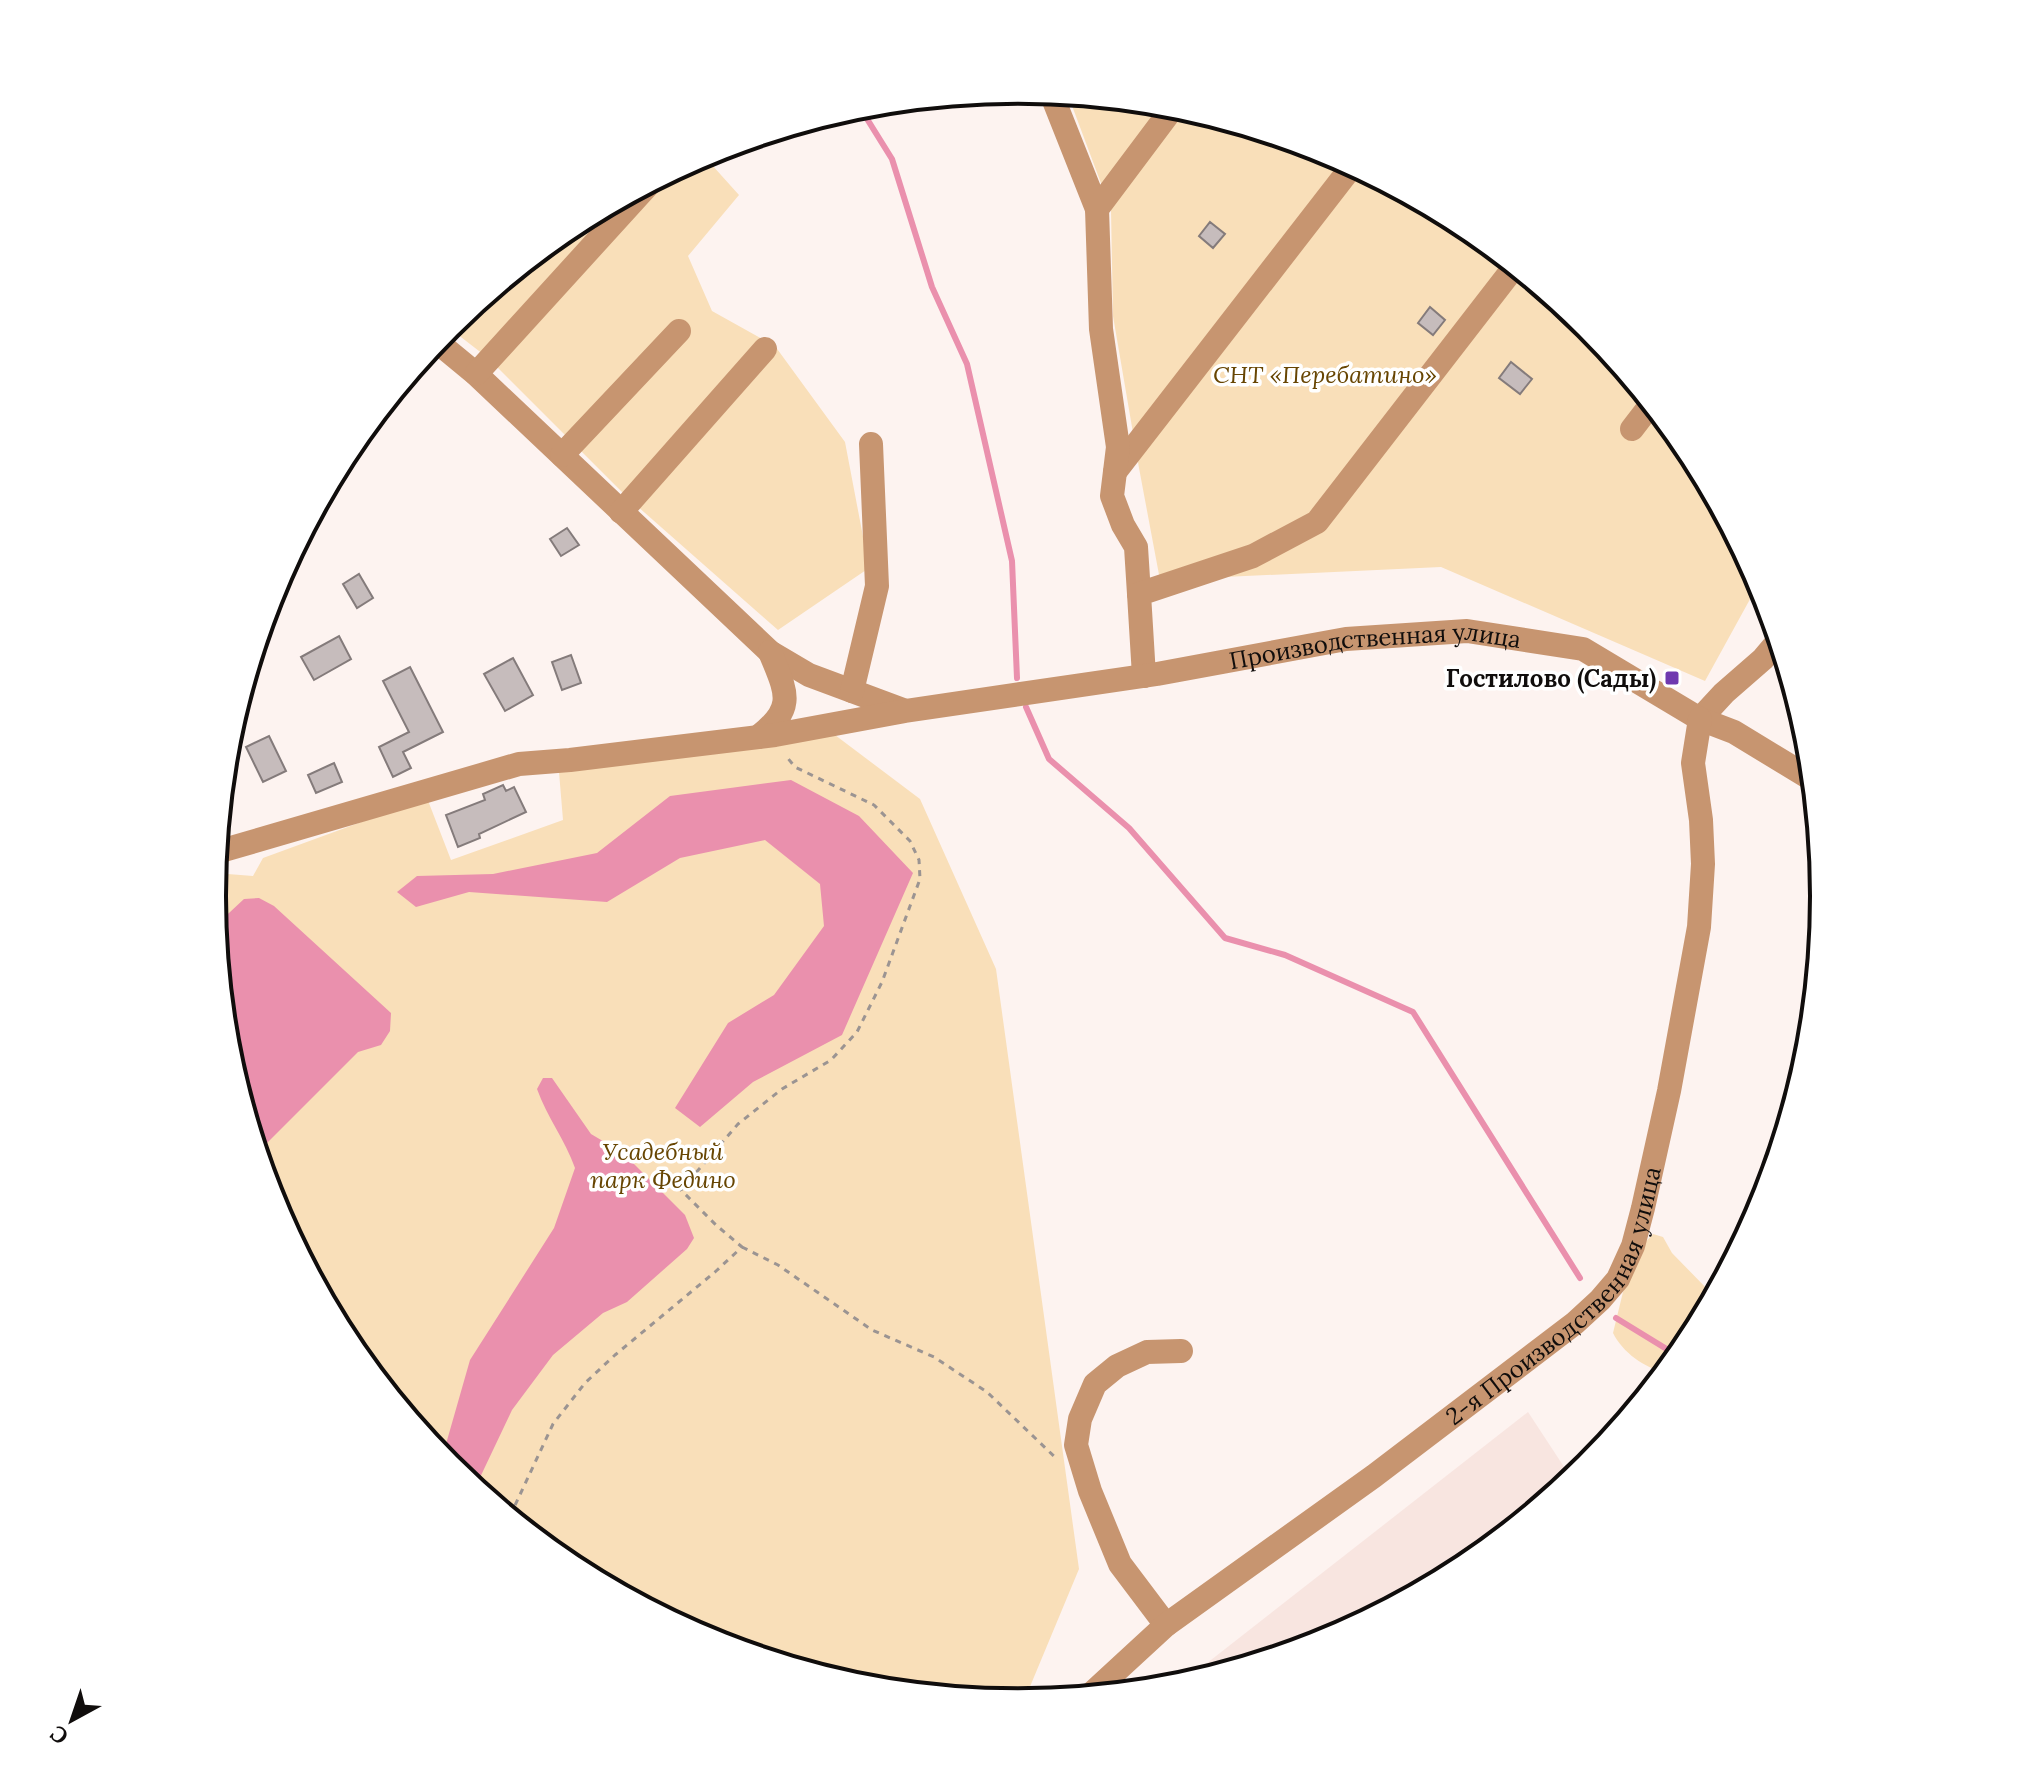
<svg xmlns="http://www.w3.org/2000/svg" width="2037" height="1792" viewBox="0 0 2037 1792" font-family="Lora,serif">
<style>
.built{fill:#f8e5e0}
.green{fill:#f9dfb9}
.water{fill:#ea90ad}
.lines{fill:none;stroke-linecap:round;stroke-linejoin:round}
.stream{stroke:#ea90ad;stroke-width:6}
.building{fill:#c6bcbc;stroke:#847b7b;stroke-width:2}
.path{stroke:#9b9492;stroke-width:3;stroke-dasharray:6 6;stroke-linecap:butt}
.minor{stroke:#c79570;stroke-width:24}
.poi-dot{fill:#6f39af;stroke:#fff;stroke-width:3}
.labels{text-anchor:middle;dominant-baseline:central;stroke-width:7;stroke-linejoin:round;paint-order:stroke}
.park-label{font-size:24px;font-style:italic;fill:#674502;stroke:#fff}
.street-label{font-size:24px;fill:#100d0c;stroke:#fff}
.poi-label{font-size:24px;font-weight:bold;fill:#100d0c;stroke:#fff;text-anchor:end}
.rim{fill:none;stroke:#100d0c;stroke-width:4}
</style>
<rect width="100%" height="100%" fill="#fdf3f0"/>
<!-- built -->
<path class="built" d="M1528 1412 1572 1479 1466 1566 1327 1641 1179 1685Z"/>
<!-- green -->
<path class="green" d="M1068 95 1176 106 1327 152 1467 226 1589 326 1689 449 1760 581 1705 681 1441 567 1160 580 1139 468 1113 316 1111 210Z
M703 155 739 195 688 256 712 311 775 346 845 442 869 568 778 630 628 498 488 358 448 327 571 226Z
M835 735 920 799 996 969 1079 1569 1024 1701 861 1686 710 1640 570 1566 448 1466 348 1343 274 1204 228 1053 213 896 215 873 253 876 263 858 427 798 451 860 563 820 559 772Z
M1653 1234 1663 1237 1672 1253 1714 1296 1688 1344 1665 1373C1644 1367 1623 1353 1613 1333L1623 1292 1641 1247Z"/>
<!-- water -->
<path class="water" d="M791 780 859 816 913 873 842 1035 753 1082 700 1127 675 1108 728 1023 774 995 824 926 820 884 765 840 680 858 607 902 469 892 416 907 397 892 417 876 493 874 597 853 670 796Z
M259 898 274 906 391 1013 390 1031 381 1045 358 1052 258 1152 228 1053 215 926 244 899Z
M543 1078H552L591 1134 623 1153 685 1215 694 1238 687 1249 627 1302 603 1313 553 1355 512 1410 475 1488 448 1466 442 1458 470 1360 554 1228 575 1168C565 1140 547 1117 537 1089Z"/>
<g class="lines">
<!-- stream -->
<path class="stream" d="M859 106 892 159 932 287 967 364 1012 561 1017 678
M1026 707 1049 759 1129 828 1225 938 1285 955 1413 1012 1580 1278
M1616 1318 1678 1356"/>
</g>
<!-- building -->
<path class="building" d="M1210 222 1225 234 1213 248 1199 236Z
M1430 307 1445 320 1433 335 1418 323Z
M1511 362 1532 379 1520 394 1499 378Z
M567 528 579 545 561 556 550 539Z
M359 574 373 598 357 608 343 584Z
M339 636 351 659 314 680 301 657Z
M571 655 581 683 562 690 552 662Z
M513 658 533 695 505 711 484 674Z
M410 667 443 732 403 752 411 768 393 777 379 747 409 732 383 681Z
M269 736 286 771 263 782 246 747Z
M334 763 342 782 316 793 308 775Z
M503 785 506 791 514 787 526 812 479 834 480 838 458 847 446 815 485 800 483 794Z"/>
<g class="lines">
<!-- path -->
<path class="path" d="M742 1247 778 1265 872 1330 934 1357 987 1392 1058 1460
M510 1516 553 1424 585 1383 615 1355 715 1272 742 1247 716 1225 681 1190 738 1124 782 1089 831 1060 857 1032 882 982 920 879 919 860 910 841 874 805 795 767 786 756"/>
<!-- minor -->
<g class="minor">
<path d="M1051 93 1097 209"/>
<path d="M436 341 476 374 770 652 809 675 903 710"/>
<path d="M476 374 649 184"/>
<path d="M1632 429 1652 403"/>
<path d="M562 455 679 331"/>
<path d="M1115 472 1353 165"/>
<path d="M621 512 765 349"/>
<path d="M1139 594 1136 547 1123 525 1112 496 1118 447 1101 329 1097 209 1175 105"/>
<path d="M1144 676 1139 594 1253 556 1317 522 1515 266"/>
<path d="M852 691 877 586 871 444"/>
<path d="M1700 719 1724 693 1763 659 1779 640"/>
<path d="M758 737C797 707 786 692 770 652"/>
<path id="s1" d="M217 852 519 764 570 760 775 735 905 711 1157 674 1346 639 1467 631 1583 649 1700 719 1734 732 1813 780"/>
<path d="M1166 1625 1120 1564 1090 1491 1076 1445 1080 1419 1095 1384 1117 1366 1147 1352 1181 1351"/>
<path id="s2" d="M1090 1695 1166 1625 1374 1476 1575 1323 1600 1300 1618 1279 1633 1246 1643 1208 1669 1091 1699 927 1703 864 1701 820 1693 763 1700 719"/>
</g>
</g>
<!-- markers -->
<rect class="poi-dot" x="1664" y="670" width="16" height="16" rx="4"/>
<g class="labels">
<!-- park labels -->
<g class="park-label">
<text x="1325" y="374">СНТ «Перебатино»</text>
<text x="663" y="1151">Усадебный<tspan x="663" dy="28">парк Федино</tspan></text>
</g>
<!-- street labels -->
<g class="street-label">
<text stroke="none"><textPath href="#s1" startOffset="1180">Производственная улица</textPath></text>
<text stroke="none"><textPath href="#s2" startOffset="622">2-я Производственная улица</textPath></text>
</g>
<!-- poi labels -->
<g class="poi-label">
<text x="1656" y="678">Гостилово (Сады)</text>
</g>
</g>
<!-- crop -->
<path d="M0 0H2037V1792H0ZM226 896a792 792 0 1 1 1584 0a792 792 0 1 1-1584 0Z" fill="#fff" fill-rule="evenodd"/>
<path class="rim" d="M226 896a792 792 0 1 1 1584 0a792 792 0 1 1-1584 0Z"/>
<!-- north arrow -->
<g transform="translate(72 1720) rotate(220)" stroke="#ffffff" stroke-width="6" paint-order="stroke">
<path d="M0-6L14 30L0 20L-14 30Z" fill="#100d0c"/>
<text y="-12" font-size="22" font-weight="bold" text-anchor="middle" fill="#100d0c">С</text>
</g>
</svg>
